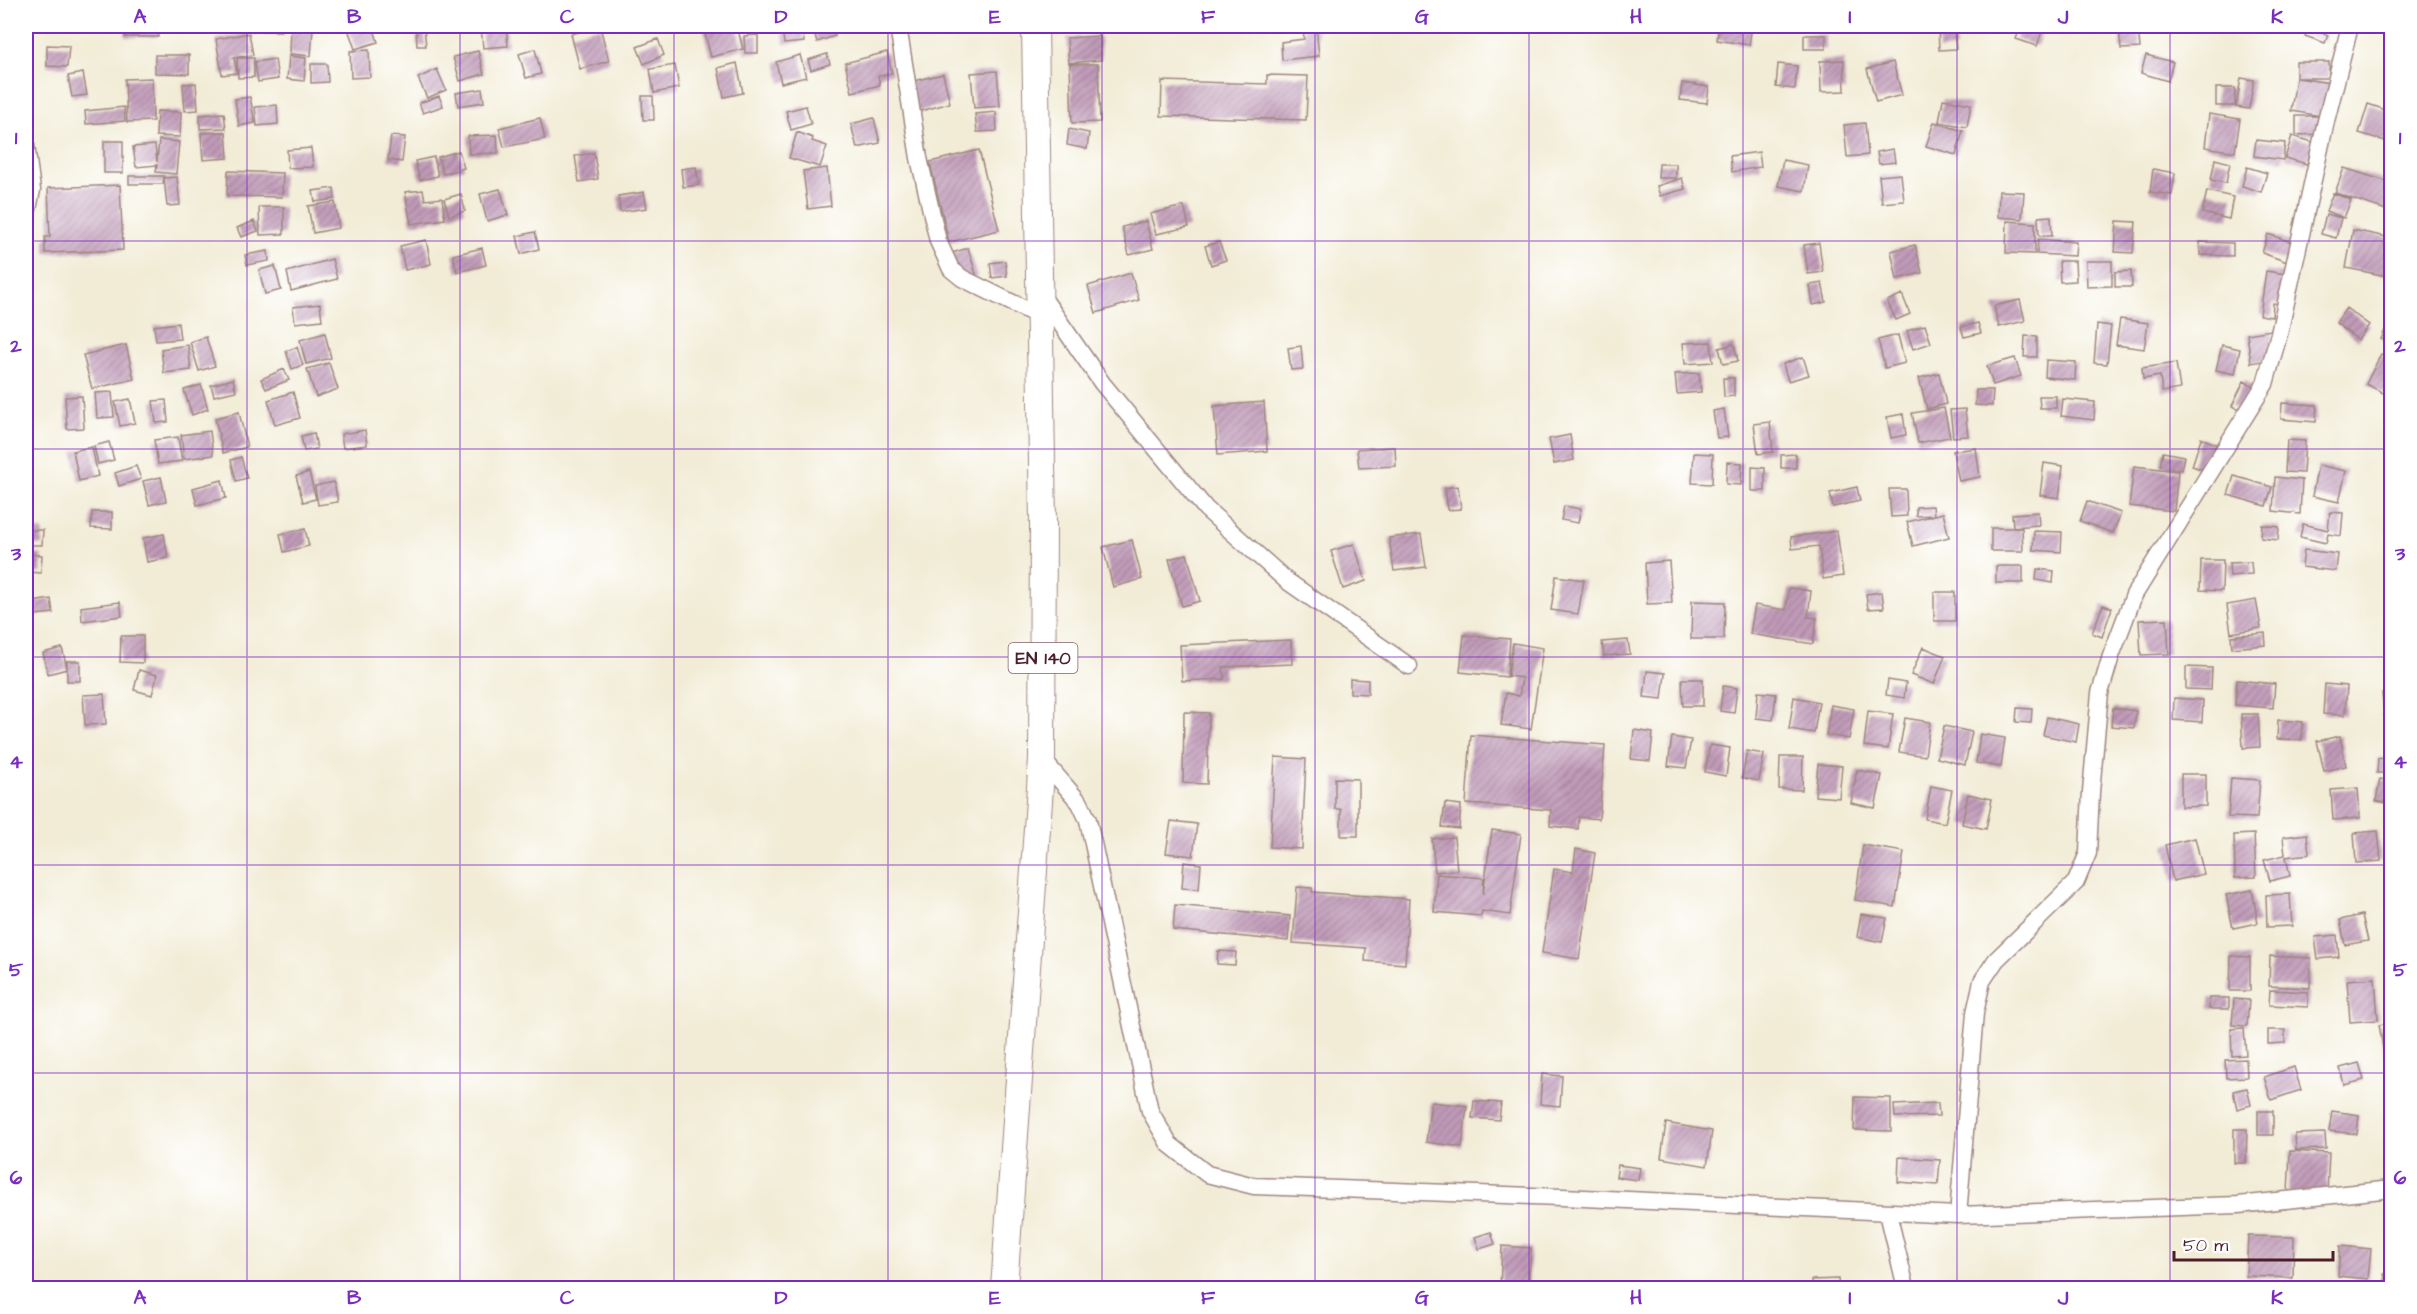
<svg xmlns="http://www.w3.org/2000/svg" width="2417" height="1314" viewBox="0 0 2417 1314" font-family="'Architects Daughter',sans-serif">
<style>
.building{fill:url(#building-hatch)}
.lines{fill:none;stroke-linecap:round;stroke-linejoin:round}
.street-casing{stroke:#9e8680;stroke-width:19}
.primary-casing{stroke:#9e8680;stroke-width:28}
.street{stroke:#fff;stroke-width:16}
.primary{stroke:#fff;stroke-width:26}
.grid{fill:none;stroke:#7b2cbf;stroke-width:1.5;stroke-opacity:0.55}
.labels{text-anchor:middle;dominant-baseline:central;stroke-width:5;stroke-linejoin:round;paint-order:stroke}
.shield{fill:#fff;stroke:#80626b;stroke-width:1.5}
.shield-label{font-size:18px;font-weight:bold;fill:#4a1f2b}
.neatline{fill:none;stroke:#7b2cbf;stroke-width:2}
.grid-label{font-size:20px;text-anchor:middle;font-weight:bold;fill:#7b2cbf}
</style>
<defs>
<pattern id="building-hatch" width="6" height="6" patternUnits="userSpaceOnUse" patternTransform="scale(1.5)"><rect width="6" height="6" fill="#c19bb9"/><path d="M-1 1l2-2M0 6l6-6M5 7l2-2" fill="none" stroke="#9f7e97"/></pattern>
</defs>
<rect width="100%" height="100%" fill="#fff"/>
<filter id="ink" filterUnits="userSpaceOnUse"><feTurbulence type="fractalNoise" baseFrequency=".0167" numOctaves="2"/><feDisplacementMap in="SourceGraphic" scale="12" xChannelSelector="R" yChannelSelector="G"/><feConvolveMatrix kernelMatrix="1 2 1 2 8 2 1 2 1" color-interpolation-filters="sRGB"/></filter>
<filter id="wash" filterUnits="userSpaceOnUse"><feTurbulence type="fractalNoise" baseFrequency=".008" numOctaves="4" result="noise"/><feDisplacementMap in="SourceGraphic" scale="24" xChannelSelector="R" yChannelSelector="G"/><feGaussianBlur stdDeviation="1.35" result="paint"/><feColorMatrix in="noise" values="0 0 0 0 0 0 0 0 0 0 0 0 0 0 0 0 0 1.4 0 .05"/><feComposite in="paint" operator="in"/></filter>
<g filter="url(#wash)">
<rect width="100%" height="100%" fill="#f2ecd6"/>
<g id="blocks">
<!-- building -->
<path class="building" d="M125 26H158V37H125Z
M252 26H281V31H252Z
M291 26 313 27 311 56 290 54Z
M347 26H373L378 42 355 49Z
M481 26H506L508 46 483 48Z
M720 26H737L743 49 711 57 704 30Z
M782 26H802L804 42 784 44Z
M812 26H832L835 36 817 42Z
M1303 26H1316L1319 56 1282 60 1281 42 1304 39Z
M1719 26H1752L1749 45 1717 40Z
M1938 26H1954L1956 49 1939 50Z
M2021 26H2044L2037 46 2016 39Z
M424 27 426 46H417L416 28Z
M600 27 609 61 580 69 571 34Z
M2138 27 2140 48 2121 49 2119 28Z
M2308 27 2328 35 2325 43 2305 36Z
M249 33 253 55 232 58H234L237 73 222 75 216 39Z
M758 35V53H745L744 36Z
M1804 35H1826V49H1804Z
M1100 36 1101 60 1069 63 1067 38Z
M658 39 664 55 644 64 637 47Z
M47 45 69 46 67 67 47 66Z
M535 49 541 74 526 78 519 54Z
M369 50 370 77 351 78 350 51Z
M478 51 484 74 460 81 453 57Z
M887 52 892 73 878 76 880 85 852 92 845 63Z
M827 54 830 64 811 70 808 60Z
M155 55H189V74L155 73Z
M800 55 806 77 781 83 776 62Z
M2146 55 2173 62 2168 81 2141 73Z
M289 56 306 58 304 81 287 79Z
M237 58H254V77L238 78Z
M275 59 278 79 258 82 255 62Z
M1844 60 1845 91 1821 92 1820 61Z
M1893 62 1902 95 1876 102 1867 69Z
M2296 62H2329V78H2297L2330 83 2324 134 2296 135V116H2321L2291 111 2296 78Z
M737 63 743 93 724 97 718 68Z
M311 64H327L328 82 311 83Z
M1070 64H1098L1100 122 1072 123Z
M1778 64 1797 66 1795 89 1776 87Z
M675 65 679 88 654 93 650 69Z
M437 69 446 90 427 98 418 78Z
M997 71 1000 106 974 108 971 73Z
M83 73 87 95 72 97 68 76Z
M943 74 950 103 917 112 909 82Z
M1267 75 1308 76 1306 120 1161 116 1162 81 1267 84Z
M152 78 153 121 127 122 125 79Z
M2241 78 2254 80 2249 109 2236 107Z
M196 83 198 110 185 111 183 84Z
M1682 83 1709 87 1707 103 1680 100Z
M2216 88H2235V106H2216Z
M482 89 484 102 458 106 456 93Z
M439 96 443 106 423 113 419 103Z
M642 96H653L654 120H643Z
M250 97 255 123 239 126 235 99Z
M1943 99 1971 104 1967 127 1939 122Z
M2368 104 2392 112V143L2359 133Z
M277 105 278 124 257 126 255 107Z
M806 106 811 124 791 130 786 111Z
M124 107 125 121 86 124 85 111Z
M157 111 181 112 180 137 156 136Z
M996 112 997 131 977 132 975 114Z
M224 113 226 128 200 129V115Z
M2209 114 2240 119 2235 152 2205 147Z
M540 118 545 139 504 147 499 128Z
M874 118 880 143 857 148 851 124Z
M1934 122 1963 131 1956 155 1926 146Z
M1865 123 1868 155 1847 157 1844 125Z
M1069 129 1089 133 1087 149 1067 145Z
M226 132 228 158 203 160 201 133Z
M797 132 813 138 812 141 827 146 820 167 789 158Z
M497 135 498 153 469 154 468 136Z
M391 136 405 137 402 162 388 160Z
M2292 136 2313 142 2307 164 2285 158Z
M159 140 179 142 176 174 156 172 157 165 136 167 133 147 155 145 157 162Z
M2256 140 2285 143 2283 160 2254 156Z
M104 141H123V173H104Z
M311 148 313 167 288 168 287 150Z
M1893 149 1895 162 1879 164 1877 152Z
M979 150 999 230 949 242 930 162Z
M459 151 464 168 443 174 438 157Z
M1759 152 1761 167 1732 172 1730 156Z
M594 153 598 179 579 182 575 156Z
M434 157 438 176 420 180 415 161Z
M2215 159 2230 163 2226 183 2211 180Z
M1783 160 1808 165 1804 191 1778 186Z
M1659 164H1676V178H1658Z
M696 167 699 185 683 187 681 169Z
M2247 167 2267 173 2261 192 2242 186Z
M827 168 831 206 808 209 803 171Z
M2344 168 2392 183V212L2335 193Z
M2153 169 2175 173 2172 195 2150 192Z
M228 171 283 173 282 197 227 196Z
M1901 174 1904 201 1882 203 1879 176Z
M129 176H164L163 184H129Z
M177 177 180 205 167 206 164 178Z
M1682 178 1685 189 1660 196 1657 186Z
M120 185 123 250 45 253V237H50L48 188Z
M334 188 335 199 315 202 313 191Z
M500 189 508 215 487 221 480 194Z
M423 190 425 200 442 198 445 219 411 224 405 192Z
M1999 191 2024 192 2022 219 1998 217Z
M2207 191 2233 197 2229 219 2202 213Z
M644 192 647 208 620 212 618 196Z
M2333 193 2351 200 2344 218 2326 211Z
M461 194 465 211 449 216 444 199Z
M335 202 339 228 313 233 308 206Z
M1184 206 1189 227 1156 234 1150 214Z
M259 207H284V234L260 235Z
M2326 214 2341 218 2336 238 2321 234Z
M2051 216 2052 236H2039L2038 217Z
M254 221 258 231 241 237 237 228Z
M1146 221 1153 249 1129 255 1122 227Z
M2007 221 2035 223V254L2006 253Z
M2117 221 2136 222 2133 253 2115 252Z
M2353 230 2392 238V277L2346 268Z
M535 232 539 249 521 254 517 236Z
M2268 234 2297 244 2290 263 2262 253Z
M2038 239 2076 242 2075 256 2037 254Z
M426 240 431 264 405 270 400 246Z
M1219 242 1226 260 1211 265 1205 246Z
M2200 242 2233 243V256L2200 255Z
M1819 243 1823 272 1808 274 1804 245Z
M1915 245 1922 273 1897 279 1891 251Z
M482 248 486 265 457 272 453 255Z
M968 248 977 277 957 283 949 254Z
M268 251 269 261 247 265 245 255Z
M332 259 337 279 291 291 287 272Z
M1005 261 1007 276 992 278 990 263Z
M2059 261H2075L2076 281 2060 282Z
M2086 261H2112V286L2087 287Z
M275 266 281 290 265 294 259 270Z
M2131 271 2132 287H2115V272Z
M2266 271 2292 275 2288 305 2273 303 2272 317 2260 315Z
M1131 273 1139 300 1096 313 1088 286Z
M1822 283 1826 302 1813 305 1810 285Z
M1902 294 1910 314 1896 320 1887 301Z
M2020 300 2025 321 1999 327 1994 306Z
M320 304 322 320 295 323 293 307Z
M2346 308 2369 325 2358 340 2336 323Z
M2392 315V343L2381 339Z
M2120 319 2148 323 2144 349 2116 345Z
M178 323 180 339 156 341 154 326Z
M1978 323 1981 333 1964 337 1961 327Z
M2097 324 2111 326 2107 364 2094 363Z
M1925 325 1931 343 1913 349 1907 331Z
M2271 330 2276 359 2251 363 2247 334Z
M325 333 331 358 306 364 300 340Z
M1898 335 1905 363 1885 368 1878 340Z
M2025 336 2037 337V357H2024Z
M206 337 215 366 199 371 190 342Z
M1711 342 1713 362 1685 364 1683 343Z
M1734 344 1738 361 1723 364 1719 348Z
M126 345 134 379 92 389 83 355Z
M188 345 191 370 164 373 161 349Z
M2222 345 2240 349 2235 374 2216 370Z
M1301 346 1303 369 1291 370 1288 348Z
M297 347 303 365 292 369 286 351Z
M2381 354 2392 360V380L2385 394 2366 384Z
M1803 357 1809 375 1788 381 1783 364Z
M2015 358 2021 376 1993 385 1987 366Z
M2046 360 2076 362 2075 380 2045 377Z
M329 363 338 389 316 397 307 369Z
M2176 363 2180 389 2162 392 2160 376 2143 379 2142 368Z
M284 369 289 380 266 389 261 379Z
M1699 373 1701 392 1677 394 1675 374Z
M1939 373 1946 404 1927 409 1919 378Z
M1723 378H1734V396L1724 397Z
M233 379 236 391 214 396 211 385Z
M2244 381 2263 392 2250 416 2232 406Z
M201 385 208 409 192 415 184 390Z
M1976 390H1993L1992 406 1975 405Z
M112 392 114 417 97 418 95 393Z
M293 392 300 418 275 425 268 400Z
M82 396 84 428 67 429 65 397Z
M2039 396H2056V408H2040Z
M130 399 135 423 120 426 115 402Z
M2063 399 2095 402 2094 420 2061 416Z
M166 400 168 422 156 423 153 401Z
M1264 402 1267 451 1218 455 1214 406Z
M2282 403 2317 405 2316 422 2281 419Z
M1944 408 1950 437 1918 443 1912 413Z
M1724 409 1728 437 1717 438 1713 411Z
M1965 409 1968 436 1953 437 1950 410Z
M239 412 247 447 223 453 215 418Z
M1903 414 1906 435 1891 438 1887 417Z
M1770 422 1773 452 1758 454 1754 424Z
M365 430 367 445 343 448 341 434Z
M210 431 213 455 184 459 181 435Z
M314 433 317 449 304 451 301 436Z
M1570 435 1574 460 1554 464 1549 439Z
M178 437 182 461 158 464 154 440Z
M2201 438 2216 444 2207 471 2192 466Z
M2287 440 2305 441 2303 473 2285 472Z
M109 442 114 460 98 464 94 446Z
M92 447 98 476 79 481 73 451Z
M1395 447 1396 466 1359 468 1357 449Z
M1976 448 1980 477 1959 481 1953 451Z
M2163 452 2184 456 2181 470 2160 466Z
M1694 453 1713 454 1712 484 1692 483Z
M1796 454V468H1781V455Z
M241 457 247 478 236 481 231 460Z
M1727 462 1742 463 1741 485 1726 484Z
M2044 463 2063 466 2059 498 2040 495Z
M2318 465 2346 471 2339 502 2312 496Z
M136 466 141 479 119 486 115 473Z
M2134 466 2178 471 2174 511 2129 506Z
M1752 467 1765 468V491H1752Z
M309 472 316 499 303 502 296 476Z
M2234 476 2272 487 2266 506 2228 495Z
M161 477 166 501 149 505 143 481Z
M2275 477 2302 480 2300 514 2273 511Z
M222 480 226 498 197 505 193 488Z
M334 482 338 502 318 505 315 486Z
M1458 486 1461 509 1448 510 1445 488Z
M1857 487 1860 501 1833 507 1830 493Z
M1889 489H1906L1907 516 1891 517Z
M2087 501 2121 513 2113 533 2080 521Z
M1564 506 1581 509 1578 523 1561 520Z
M1933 506 1934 515 1916 516V507Z
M92 512H112V529L91 528Z
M2038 512 2039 525 2013 527 2012 514Z
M2330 512 2343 513 2341 536 2328 534 2326 543 2300 537 2303 524 2328 530Z
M1943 513 1949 537 1913 546 1907 522Z
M2262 525 2279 527 2278 540 2261 538Z
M1991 528H2022L2023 551H1991Z
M305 529 309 546 284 552 280 534Z
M26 530H43L42 545H26Z
M1837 531 1843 576 1823 579 1819 546 1792 549 1791 537Z
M2034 531 2062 532 2061 552 2033 550Z
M164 534 168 558 147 562 143 538Z
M1421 534 1426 567 1394 571 1389 538Z
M1132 540 1142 579 1113 587 1103 547Z
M1354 544 1366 581 1343 589 1331 551Z
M2304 550 2338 554 2336 571 2302 567Z
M26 554 42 555 41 573 26 572Z
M1187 554 1200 601 1182 606 1169 559Z
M2201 560H2223L2222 591 2200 590Z
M1669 561 1672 603 1647 604 1645 563Z
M2251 562 2252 574 2230 576 2229 563Z
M1996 566H2023V583H1996Z
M2037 569 2054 571 2053 583 2036 580Z
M1556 576 1584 580 1578 614 1551 610Z
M1789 588 1811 591 1808 617 1817 618 1813 644 1750 634 1755 605 1786 610Z
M1882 592 1884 608 1868 609 1866 594Z
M1934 592H1955V621H1934Z
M51 599 53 613 27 616 26 603Z
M2256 600 2261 628 2231 633 2227 605Z
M1692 601 1725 602 1724 639H1691Z
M120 602 122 616 82 621 81 607Z
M2103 605 2112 608 2102 637 2092 633Z
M2167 619 2169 654 2141 655 2139 620Z
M2265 633 2266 645 2232 648 2231 636Z
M1464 635 1510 639 1507 677 1460 672Z
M121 636H143V663L120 662Z
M1291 640 1292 664 1223 667 1224 679 1182 681 1180 645Z
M1628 640 1630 654 1604 656 1602 642Z
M1513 643 1543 648 1531 729 1501 725 1506 693 1519 696 1522 678 1508 676Z
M1923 647 1945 656 1934 684 1911 675Z
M62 648 67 668V661H80V681H67V669L48 674 43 653Z
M2186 667 2212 668 2211 690 2186 689Z
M139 670 157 675 152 695 134 690Z
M1647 671 1665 673 1662 699 1644 697Z
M1350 679 1368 680V694L1350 693Z
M1682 679H1703V706H1683Z
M1888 680 1906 683 1904 698 1886 695Z
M2237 680 2275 684 2273 708 2235 705Z
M2325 684 2347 686 2345 715 2323 714Z
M1723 686 1737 688 1734 713 1720 711Z
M1758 692 1776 694 1773 720 1756 718Z
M2392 692V715H2384L2382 693Z
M104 694 106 724 85 725 83 695Z
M1794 697 1819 702 1814 733 1789 729Z
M2174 698 2203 700 2202 722 2173 720Z
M1831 705 1854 709 1849 739 1826 735Z
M2017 708 2032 709 2031 723 2016 722Z
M2113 708 2136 711 2134 728 2111 726Z
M1868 711 1893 714 1888 749 1864 746Z
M1184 712 1209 713 1207 784 1183 783Z
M2241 714H2258L2260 747 2243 748Z
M2047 717 2079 724 2076 742 2043 735Z
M1905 718 1930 722 1925 756 1899 752Z
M2278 720 2303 722 2302 740 2277 739Z
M1944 726 1972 732 1965 765 1937 758Z
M1634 730 1653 733 1650 761 1631 759Z
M1980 734 2005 738 2001 767 1976 763Z
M1471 735 1605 745 1599 819 1579 817 1578 829 1550 826 1551 810 1466 804Z
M2340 736 2346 766 2324 771 2317 741Z
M1672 737 1691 740 1686 768 1668 766Z
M1710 745 1730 748 1726 776 1705 772Z
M1747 751 1764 754 1759 781 1742 778Z
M1275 757 1306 759 1302 849 1270 847Z
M1780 757H1803L1802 790 1779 789Z
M2378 758 2392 759V773H2377Z
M1818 764 1842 766 1839 798 1815 796Z
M1857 770 1882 775 1875 808 1851 803Z
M2181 774H2206V806L2181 807Z
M1335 778 1358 779V836H1341V809H1335Z
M2231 778 2260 780 2257 818 2228 817Z
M2380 779 2392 781V804L2376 801Z
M1931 786 1952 790 1945 823 1925 819Z
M2358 788 2360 818 2333 820 2331 790Z
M1968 794 1992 799 1986 829 1962 824Z
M1445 803 1461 805 1459 829 1442 827Z
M1171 821 1197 824 1193 856 1166 853Z
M1492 830 1521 834 1510 915 1482 911 1481 916 1434 912 1437 874 1484 878 1483 894Z
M2378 831 2381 861 2356 863 2354 833Z
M2254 834 2256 877 2235 878 2234 835Z
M2307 834 2309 854 2286 857 2290 876 2270 881 2264 860 2285 855 2283 837Z
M1454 837 1457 870 1435 872 1432 839Z
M2195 838 2204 874 2173 881 2165 845Z
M1863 845 1904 852 1895 907 1855 900Z
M1576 849 1595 853 1579 959 1542 953 1554 869 1573 872Z
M1184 862 1201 864 1199 889 1182 888Z
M1297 887 1312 888V892L1409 899 1405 964 1365 961 1366 948 1293 943Z
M2252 890 2258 923 2233 928 2226 895Z
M2290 894 2292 926 2267 927 2266 895Z
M1175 905 1290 916 1288 941 1173 930Z
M1861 914 1887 918 1882 942 1857 937Z
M2362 915 2368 941 2345 945 2340 920Z
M2337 935 2339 957 2318 959 2315 937Z
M1218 951 1236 952 1235 965 1217 964Z
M2231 956 2250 957V991H2230Z
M2270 956 2311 958 2310 988 2269 986Z
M2375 978 2378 1020 2350 1022 2347 980Z
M2270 990 2308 992V1007L2269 1005Z
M2209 998H2229V1009H2209Z
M2234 999 2249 1000 2247 1026 2232 1025Z
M2392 1022V1057L2385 1058 2379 1025Z
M2244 1028 2246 1055 2232 1056 2231 1029Z
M2268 1030H2285V1043L2268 1044Z
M2246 1059 2247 1077 2226 1078 2225 1060Z
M2359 1063 2364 1080 2344 1085 2340 1068Z
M2294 1067 2301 1090 2271 1100 2264 1077Z
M1542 1074 1562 1076 1560 1106 1540 1104Z
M2247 1088 2251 1105 2237 1109 2233 1091Z
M1855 1097 1891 1098V1131L1854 1130Z
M1474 1101 1501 1103 1499 1120 1472 1118Z
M1431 1102 1467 1106 1462 1147 1426 1142Z
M1938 1103 1939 1116 1895 1117 1894 1105Z
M2258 1111H2273V1135H2258Z
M2332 1111 2359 1115 2357 1134 2329 1131Z
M1666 1123 1712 1131 1707 1166 1661 1158Z
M2234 1129H2247L2246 1163H2234Z
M2325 1133 2326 1149 2296 1150 2295 1134Z
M2290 1151 2329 1153 2327 1194 2288 1193Z
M1899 1157 1940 1160 1938 1185 1898 1182Z
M1618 1165 1640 1168 1638 1180 1616 1177Z
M1491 1232 1495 1244 1479 1249 1475 1237Z
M2248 1236 2294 1237 2293 1278 2246 1276Z
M1502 1246 1531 1248 1528 1288H1500Z
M2340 1246 2371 1249 2368 1279 2338 1276Z
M2392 1272V1288H2387L2384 1274Z
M1838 1279 1839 1288H1812V1280Z"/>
</g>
</g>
<g filter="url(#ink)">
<use href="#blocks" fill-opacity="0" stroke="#9e8680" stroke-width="1.5"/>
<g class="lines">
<defs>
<path id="street" d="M898 26 919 158 938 241 951 269 962 278 1039 316
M26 145 32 190 26 218
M1041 295 1102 383 1206 509 1287 581 1409 666
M1042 759 1080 803 1088 820 1150 1111 1169 1144 1207 1174 1254 1186 1562 1197 1958 1215 2238 1205 2392 1189
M1888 1213 1906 1288
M1958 1215 1975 1013 1982 981 1996 960 2076 882 2088 853 2091 792 2100 693 2111 656 2134 595 2265 384 2279 334 2326 121 2350 26"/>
<path id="primary" d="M1004 1288 1042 759 1043 524 1035 26"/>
</defs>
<!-- street casing -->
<use href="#street" class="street-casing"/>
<!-- primary casing -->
<use href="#primary" class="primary-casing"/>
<!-- street -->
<use href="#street" class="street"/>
<!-- primary -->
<use href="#primary" class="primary"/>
</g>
</g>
<!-- grid -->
<path class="grid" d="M247 26V1288M460 26V1288M674 26V1288M888 26V1288M1102 26V1288M1315 26V1288M1529 26V1288M1743 26V1288M1957 26V1288M2170 26V1288M26 241H2392M26 449H2392M26 657H2392M26 865H2392M26 1073H2392"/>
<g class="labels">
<!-- shield labels -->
<rect class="shield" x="1008.5" y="643" width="69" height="30" rx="4.5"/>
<g class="shield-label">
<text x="1043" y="658">EN 140</text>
</g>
</g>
<!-- margin -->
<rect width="2417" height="1314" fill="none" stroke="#fff" stroke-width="66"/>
<!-- scale -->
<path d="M2174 1251v9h159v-9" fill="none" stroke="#4a1f2b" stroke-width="3"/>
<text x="2183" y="1251" font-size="18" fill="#4a1f2b" stroke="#ffffff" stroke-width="4.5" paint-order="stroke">50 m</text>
<rect x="33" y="33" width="2351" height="1248" class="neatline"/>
<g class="grid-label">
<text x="140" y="23">A</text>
<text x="354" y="23">B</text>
<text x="567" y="23">C</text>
<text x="781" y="23">D</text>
<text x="995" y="23">E</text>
<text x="1208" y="23">F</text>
<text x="1422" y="23">G</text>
<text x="1636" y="23">H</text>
<text x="1850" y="23">I</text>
<text x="2063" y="23">J</text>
<text x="2277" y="23">K</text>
<text x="16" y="144">1</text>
<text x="2400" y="144">1</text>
<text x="16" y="352">2</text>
<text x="2400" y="352">2</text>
<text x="16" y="560">3</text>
<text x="2400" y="560">3</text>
<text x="16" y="768">4</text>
<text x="2400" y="768">4</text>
<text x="16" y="976">5</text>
<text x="2400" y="976">5</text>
<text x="16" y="1184">6</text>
<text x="2400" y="1184">6</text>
<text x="140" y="1304">A</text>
<text x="354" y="1304">B</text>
<text x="567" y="1304">C</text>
<text x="781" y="1304">D</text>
<text x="995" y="1304">E</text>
<text x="1208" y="1304">F</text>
<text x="1422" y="1304">G</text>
<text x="1636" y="1304">H</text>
<text x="1850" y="1304">I</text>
<text x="2063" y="1304">J</text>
<text x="2277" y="1304">K</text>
</g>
</svg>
